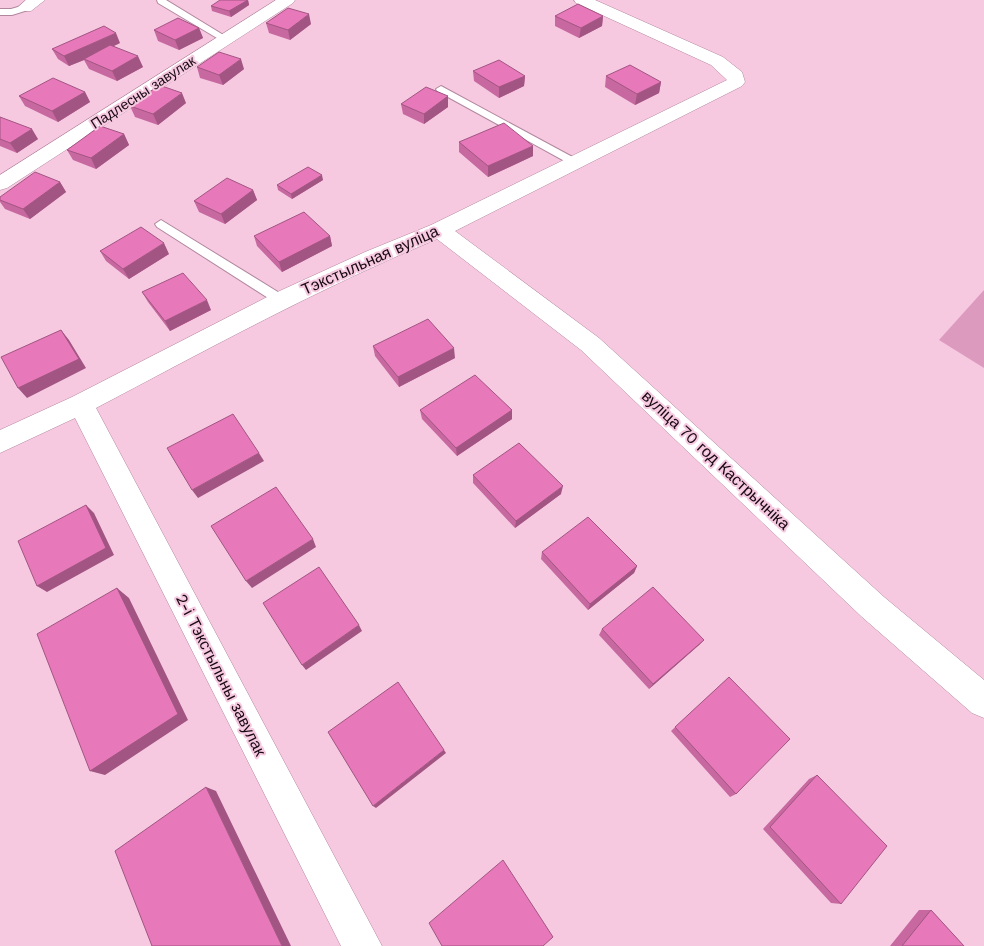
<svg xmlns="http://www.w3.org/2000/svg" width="984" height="946" viewBox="0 0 984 946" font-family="'Work Sans',sans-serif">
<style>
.green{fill:#dd9abf}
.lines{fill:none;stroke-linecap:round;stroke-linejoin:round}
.service-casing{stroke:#b2879e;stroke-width:2}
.minor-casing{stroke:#b2879e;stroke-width:1}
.tertiary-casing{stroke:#b2879e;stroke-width:1}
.service{fill:#fff;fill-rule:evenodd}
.minor{fill:#fff;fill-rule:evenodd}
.tertiary{fill:#fff;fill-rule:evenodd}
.wall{fill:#c768a0}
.shaded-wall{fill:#a25582}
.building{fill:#e779ba;stroke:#a25582}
.labels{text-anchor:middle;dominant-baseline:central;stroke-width:4;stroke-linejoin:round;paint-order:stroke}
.far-street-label{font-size:14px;fill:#180912;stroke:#f6c9e1}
.street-label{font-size:16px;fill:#180912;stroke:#f6c9e1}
</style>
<rect width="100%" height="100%" fill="#f6c9e1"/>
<!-- green -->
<path class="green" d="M984 290V368L939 340Z"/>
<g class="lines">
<defs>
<path id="service" d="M157 0H166L230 39 228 41H222L158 3Z
M25 5 28 6V10L12 15H0V9H11Z
M441 86 578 160 580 162 574 166 570 164 437 91 436 89Z
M161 220 286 297 288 300 286 303H276L157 227 155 224Z"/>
<path id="minor" d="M26 0H45L31 11H19L17 8Z
M574 0H595L723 57 742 72 745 82 742 86 455 231 599 338 884 597 984 680V718L972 713 862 617 581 350 437 239C319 288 208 349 96 408L382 946H341L75 418 0 453V430L72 397 273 294 365 252 431 225 727 80 711 65 576 3Z"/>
<path id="tertiary" d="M276 0H295L293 3 7 188 0 190V175Z"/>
</defs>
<!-- service casing -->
<use href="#service" class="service-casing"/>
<!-- minor casing -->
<use href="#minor" class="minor-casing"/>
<!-- tertiary casing -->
<use href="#tertiary" class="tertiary-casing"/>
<!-- service -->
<use href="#service" class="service"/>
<!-- minor -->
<use href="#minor" class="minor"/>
<!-- tertiary -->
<use href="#tertiary" class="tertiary"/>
</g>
<!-- wall -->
<path class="wall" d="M248 0 249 5 231 17 212 11 211 6Z
M555 16H603L602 26 579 38 555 26Z
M266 23 311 24 290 40 269 33Z
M199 28 203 38 179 50 158 41 154 30Z
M120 43 114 46 143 67 117 81 89 69 84 60 69 66 58 59 52 49Z
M197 67 244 69 223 85 200 78Z
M473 71 525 76 524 86 499 98 474 81Z
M606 76 661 82 659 93 635 105 605 87Z
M85 92 90 102 58 122 25 106 19 96Z
M448 96V107L424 124 403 114 401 104Z
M186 103 158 125 135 117 130 106Z
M0 117 38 139 17 153 0 146Z
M124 134 129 145 96 169 73 160 67 150Z
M459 142 533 146V156L488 177 459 152Z
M323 180 292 199 278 190 277 185Z
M60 182 66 192 30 219 5 209 0 202V197Z
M253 190 257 200 225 224 199 212 194 201Z
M254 236H330L332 246 282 272 257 246Z
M100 251 169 254 129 279 106 261Z
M142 292 211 310 170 331 148 302Z
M373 346 455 358 399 387 375 356Z
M420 410H512V419L457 456 422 419Z
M473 475 561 494 515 528 473 483Z
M542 552 637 566 634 573 588 610 541 559Z
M602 629 704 640 699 645 649 689 599 635Z
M729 677 736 794 730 797 671 731Z
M817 775 841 904 831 903 763 829 809 779Z
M919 910H931L964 946H890Z"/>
<!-- shaded-wall -->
<path class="shaded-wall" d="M248 0 249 5 231 17 229 11Z
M309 14 311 24 290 40 288 30Z
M603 16 602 26 579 38 581 28Z
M199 28 203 38 179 50 175 40Z
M116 33 120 43 85 59H84V60L69 66 64 56Z
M138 56 143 67 117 81 112 71Z
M241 59 244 69 223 85 219 75Z
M525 76 524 86 499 98V87Z
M661 82 659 93 635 105 637 94Z
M85 92 90 102 58 122 52 111Z
M182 93 186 103 158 125 153 114Z
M448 96V107L424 124V114Z
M32 129 38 139 17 153 10 143Z
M124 134 129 145 96 169 91 158Z
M533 146V156L488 177V166Z
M322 175 323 180 292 199 291 194Z
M60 182 66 192 30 219 23 209Z
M253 190 257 200 225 224 221 214Z
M330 236 332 246 282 272 279 262Z
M164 243 169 254 129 279 123 269Z
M207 300 211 310 170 331 165 321Z
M61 330 69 340 86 368 27 398 18 388Z
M454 348 455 358 399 387 398 377Z
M512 410V419L457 456 456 448Z
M259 453 264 461 198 498 192 490Z
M563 486 561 494 515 528 516 521Z
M86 505 94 513 114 555 47 592 37 586Z
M313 539 316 547 252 588 246 581Z
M637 566 634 573 588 610 590 604Z
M117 588 129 598 188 720 105 775 90 771Z
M359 625 362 631 306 670 302 665Z
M704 640 699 645 649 689 653 684Z
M444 750 446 753 376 808 373 806Z
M206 787 216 791 291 946H282Z"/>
<!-- building -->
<path class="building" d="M220 0H248L229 11 211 6Z
M578 4 603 16 581 28 555 16Z
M288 8 309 14 288 30 266 23Z
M178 18 199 28 175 40 154 30Z
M104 26 116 33 64 56 52 49Z
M110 45 138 56 112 71 84 59Z
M219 52 241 59 219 75 197 67Z
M499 60 525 76 499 87 473 71Z
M630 65 661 82 637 94 606 76Z
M53 78 85 92 52 111 19 96Z
M159 85 182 93 153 114 130 106Z
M426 87 448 96 424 114 401 104Z
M0 117 32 129 10 143 0 139Z
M504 123 533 146 488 166 459 142Z
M100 126 124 134 91 158 67 150Z
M308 167 322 175 291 194 277 185Z
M35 172 60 182 23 209 0 200V197Z
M227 178 253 190 221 214 194 201Z
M304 212 330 236 279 262 254 236Z
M141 227 164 243 123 269 100 251Z
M183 273 207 300 165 321 142 292Z
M428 319 454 348 398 377 373 346Z
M61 330 79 359 18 388 1 357Z
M475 375 512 410 456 448 420 410Z
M233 414 259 453 192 490 167 448Z
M519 443 563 486 516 521 473 475Z
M276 487 313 539 246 581 211 526Z
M86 505 106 548 37 586 18 541Z
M588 517 637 566 590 604 542 552Z
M319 567 359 625 302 665 263 603Z
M653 587 704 640 653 684 602 629Z
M117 588 178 714 90 771 37 634Z
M729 677 790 739 736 794 675 727Z
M398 682 444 750 373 806 328 732Z
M817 775 887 846 841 904 770 827Z
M206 787 282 946H152L115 851Z
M503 860 553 937 543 946H442L429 923Z
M931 910 964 946H902Z"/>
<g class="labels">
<!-- far-street labels -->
<g class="far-street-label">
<text transform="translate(143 92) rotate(-33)">Падлесны завулак</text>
</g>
<!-- street labels -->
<g class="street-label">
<text transform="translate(370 260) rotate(-24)">Тэкстыльная вуліца</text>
<text transform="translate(716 460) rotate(43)">вуліца 70 год Кастрычніка</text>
<text transform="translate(221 675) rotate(63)">2-і Тэкстыльны завулак</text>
</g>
</g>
</svg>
